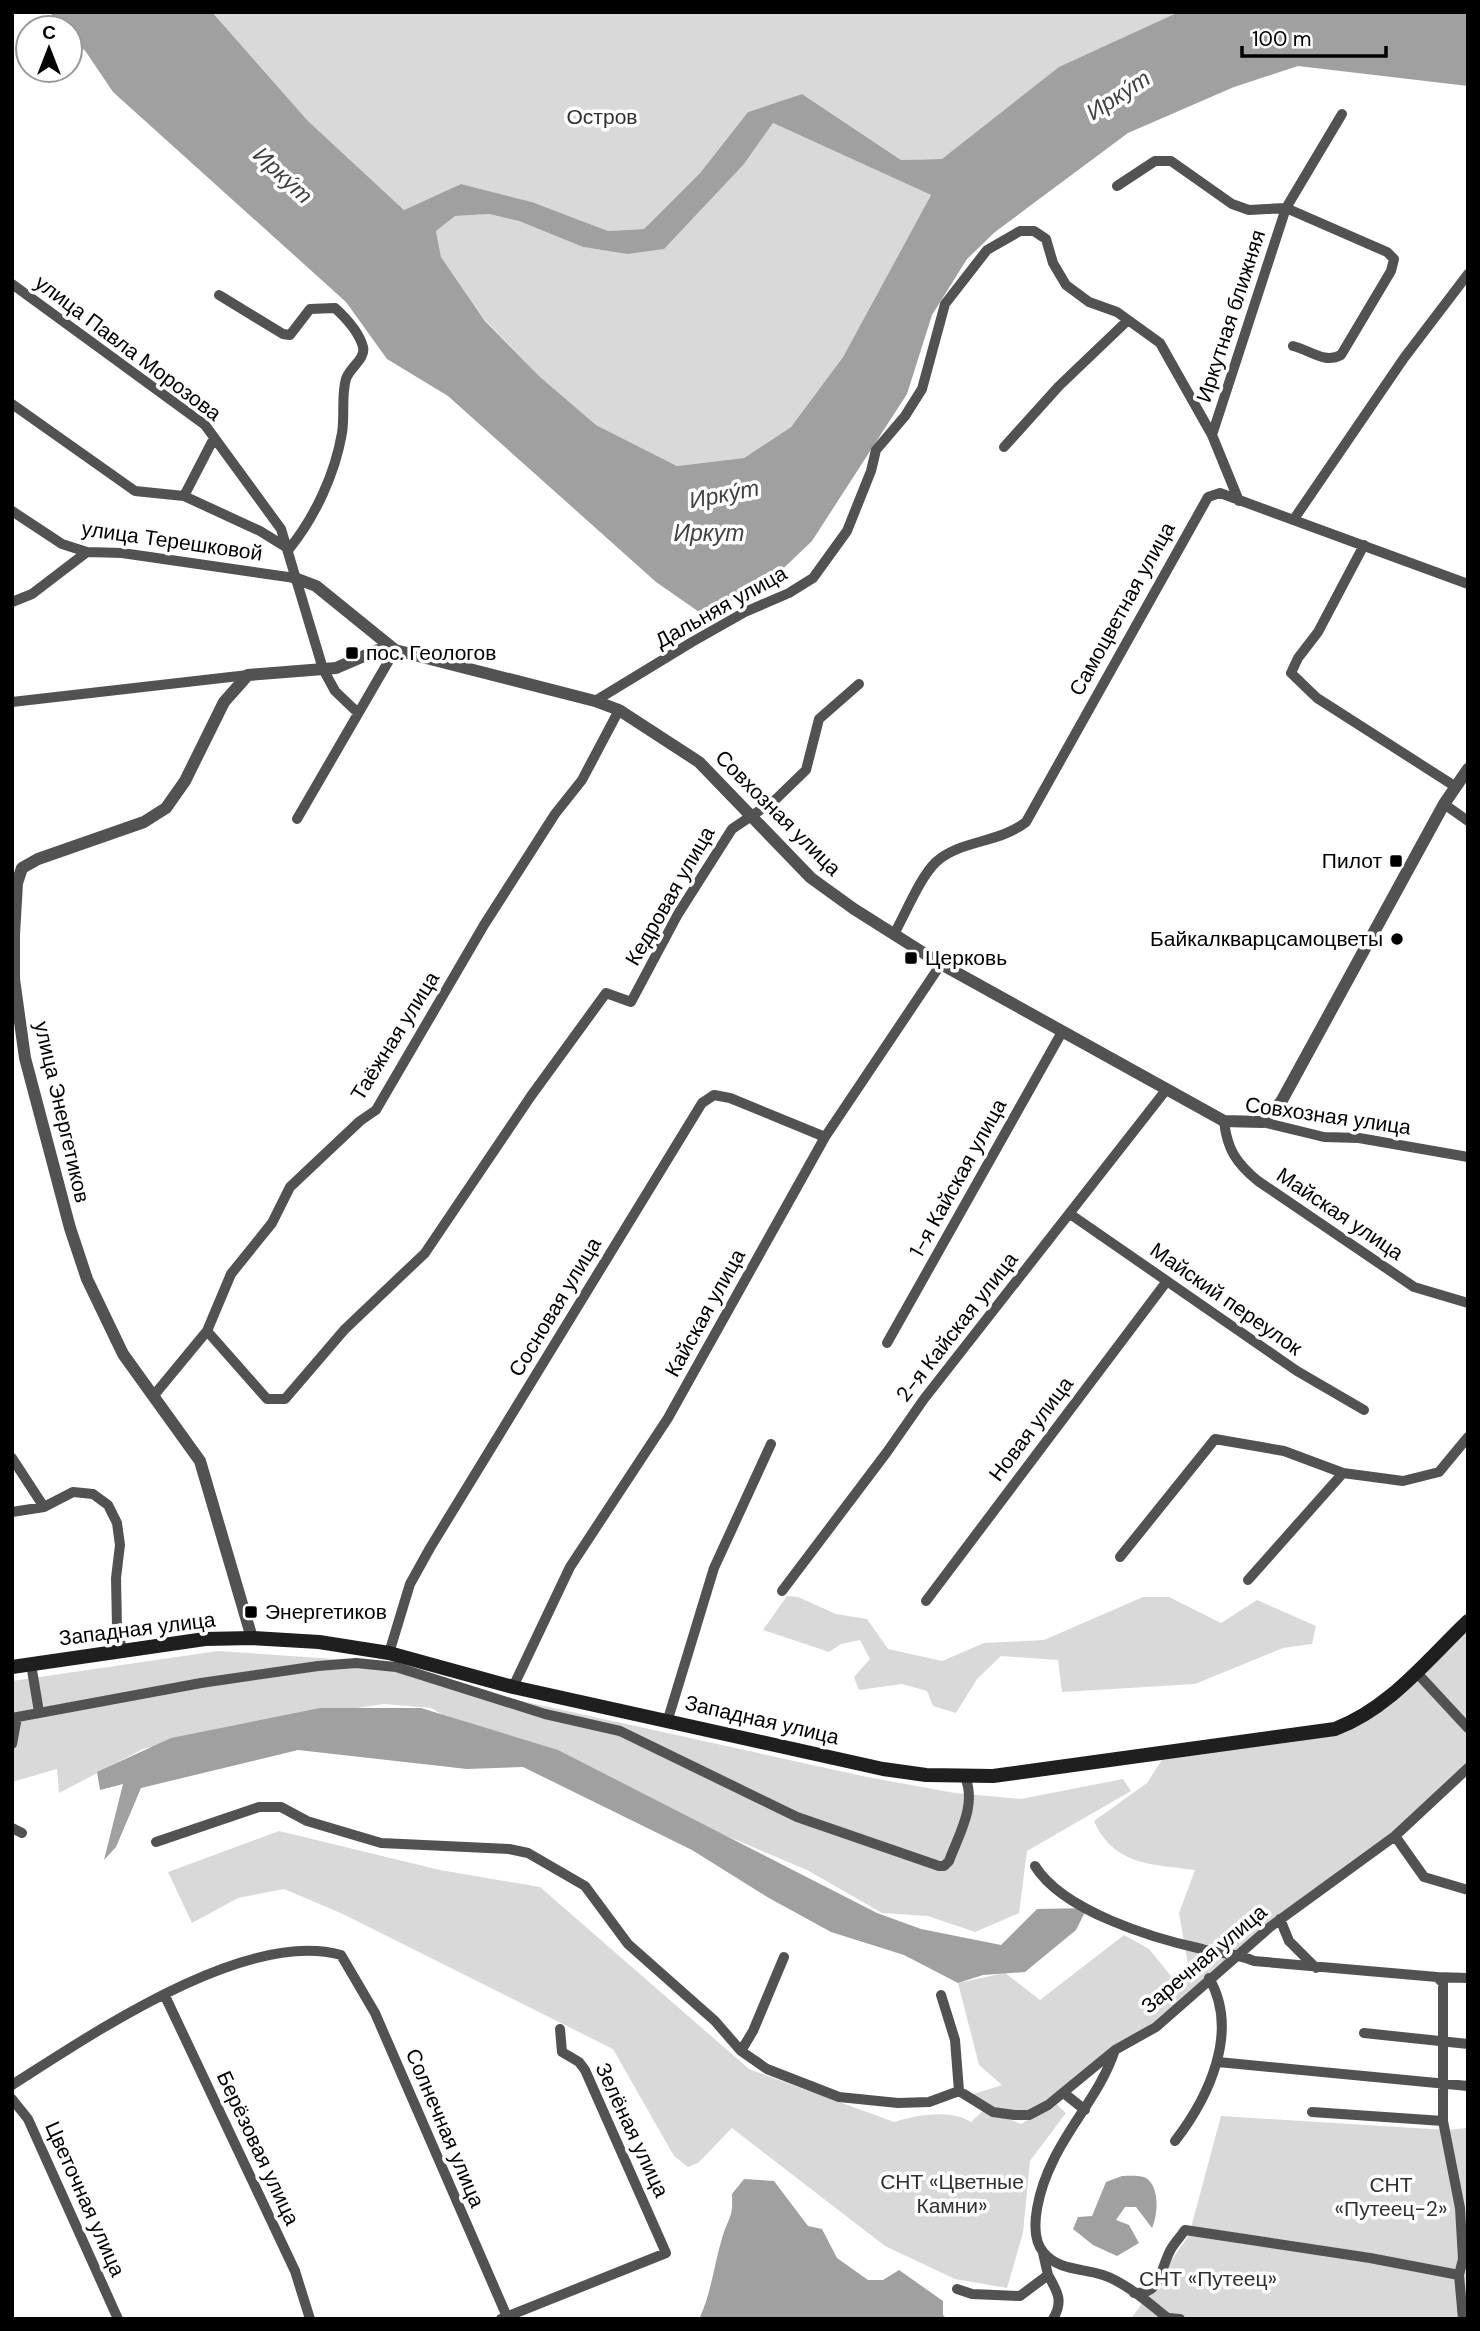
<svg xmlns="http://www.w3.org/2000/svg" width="1480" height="2331" viewBox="0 0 1480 2331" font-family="'DM Sans',sans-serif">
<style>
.green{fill:#d9d9d9}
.water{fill:#a0a0a0;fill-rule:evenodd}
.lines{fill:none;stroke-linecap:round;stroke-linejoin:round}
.minor{stroke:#525252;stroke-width:10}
.tertiary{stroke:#525252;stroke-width:12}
.secondary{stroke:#1f1f1f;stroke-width:14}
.poi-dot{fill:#000;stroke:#fff;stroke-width:2.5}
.labels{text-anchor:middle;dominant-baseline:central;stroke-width:7;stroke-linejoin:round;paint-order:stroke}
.park-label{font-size:21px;fill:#303030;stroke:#fff}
.street-label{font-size:21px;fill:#000;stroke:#fff}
.poi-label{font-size:21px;fill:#000;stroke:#fff;text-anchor:start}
.water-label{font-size:23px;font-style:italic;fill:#414141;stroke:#fff}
</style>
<rect width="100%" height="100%" fill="#fff"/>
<!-- green -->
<path class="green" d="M212 12H1179L991 123 942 159 901 160 802 94 748 112 700 173 644 229 608 231 532 202 461 184 404 210 308 121Z
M773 123 931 195 843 357 791 427 744 458 677 466 596 425 539 376 485 320 441 257 436 231 455 216 489 214 519 221 583 247 627 254 744 164Z
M787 1596 798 1597 836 1614 867 1619 888 1649 942 1661 984 1643 1044 1640 1143 1597H1169L1221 1623 1257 1600 1316 1626 1312 1644 1283 1648 1195 1684 1062 1692 1058 1660 1001 1656 977 1679 956 1713 933 1706 927 1691 902 1684 859 1690 854 1677 870 1659 860 1640 841 1644 829 1652 763 1630Z
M1468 1621V1768L1395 1836 1270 1927 1156 2027 1115 2050 1048 2105 1014 2115 967 2096 1002 2085 979 2065 958 1983 1005 1973 1040 2000 1124 1935 1149 1949 1171 1976 1188 1964 1179 1913 1195 1870C1152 1864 1114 1866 1094 1821L1147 1783 1165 1755 1359 1720Z
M218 1651 380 1662 494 1695 867 1777 955 1793 1021 1799 1123 1779 1131 1791 1027 1851 1019 1913 975 1932 928 1916 882 1913 807 1870 454 1721 431 1708 384 1704 256 1723 143 1749 59 1793 57 1769 12 1782V1681Z
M279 1831 440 1870 540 1887 749 2069 894 2122C918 2115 949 2109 971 2122L984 2110 1021 2124 1055 2103 1066 2113 1030 2161 1023 2233 1007 2288 955 2279 885 2246 732 2128 698 2163 688 2167 674 2156 613 2049 343 1914 284 1889 238 1898 192 1923 168 1872Z
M1221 2116 1447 2130 1468 2128V2314L1459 2315V2319H1131L1189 2235Z"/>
<!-- water -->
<path class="water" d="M49 12H212L308 121 404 210 461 184 532 202 608 231 644 229 700 173 748 112 802 94 901 160 942 159 1059 67 1179 12H1468V86L1298 66 1234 87 1128 133 995 232 967 259 932 315 907 394 812 541 767 584 702 614 656 582 448 396 387 359 346 302 113 92 86 52 70 35V28H64ZM773 123 931 195 843 357 791 427 744 458 677 466 596 425 539 376 485 321 441 257 436 231 455 216 489 214 519 221 583 247 627 254 664 249 744 164Z
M320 1708H421L558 1750 877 1913 921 1929 1001 1945 1037 1909 1087 1908 1076 1930 1025 1972 983 1975 958 1983 904 1955 831 1932 769 1898 692 1850 523 1767 467 1769 298 1750 141 1788 116 1847 104 1860 123 1784 100 1790 97 1772 171 1738Z
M1122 2176C1129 2176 1140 2175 1146 2178 1160 2187 1158 2215 1152 2228L1136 2207H1125L1116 2220 1129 2225 1139 2243 1117 2256 1093 2245 1073 2229 1078 2217 1092 2216 1106 2182Z
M744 2179 774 2181 808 2226 822 2229 837 2258 868 2280H883L899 2270 943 2301V2315L947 2319H699C712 2292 714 2263 723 2235 730 2215 733 2217 732 2194Z"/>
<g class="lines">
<!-- minor -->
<path class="minor" d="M1117 186 1155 161H1171L1232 204 1249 210 1286 208 1342 114
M12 284 205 425 281 529 323 669 335 691 357 712
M12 404 135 491 184 496 260 531 289 549C315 517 335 474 342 433 345 415 341 396 346 379 349 368 366 359 363 347 359 332 346 318 335 308L310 309 290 335 283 334 219 295
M1212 435 1286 208 1387 252 1394 259 1391 271 1341 355C1324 364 1310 350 1293 346
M1004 447 1059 386 1126 322
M184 496 214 438
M12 511 62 544 87 552 122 553 295 578
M1294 519 1404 358 1468 274
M1364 545 1318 632 1298 658 1291 673 1317 698 1456 787
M12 602 32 594 87 552
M595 701 692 642 745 612 789 593 813 578 847 531 871 471 876 450 905 416 922 389 945 304 987 250 1020 231H1034L1046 239 1053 263 1066 285 1089 302 1117 312 1160 343 1212 435 1239 501
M12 702 248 675
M1444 804 1468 821
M297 819 395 650
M894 934C905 915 920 877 936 862 960 840 1000 843 1026 822L1208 497 1220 493 1468 584
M1224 1121C1227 1149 1236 1163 1258 1181L1414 1287 1468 1303
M1262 1122 1324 1137 1359 1138 1468 1157
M1070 1214 1297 1371 1364 1410
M207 1331 267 1399H285L345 1329 425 1253 531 1096 606 993 631 1002 678 914 732 829 775 800 806 770 819 719 859 684
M887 1343 1062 1032
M155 1394 207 1331 231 1274 272 1223 290 1187 360 1121 376 1110 484 925 555 814 582 780 619 710
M12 1458 44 1507
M12 1512 44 1507 73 1492 93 1494 108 1505 117 1523 120 1545 116 1578 117 1627 122 1650
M1120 1557 1215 1439 1284 1451 1343 1473 1403 1481 1439 1472 1468 1437
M1248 1580 1343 1473
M782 1591 887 1452 924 1399 1166 1090
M926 1601 1167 1281
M389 1653 410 1584 430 1548 702 1103 714 1095 730 1098 825 1137
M31 1664 39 1712
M1417 1673 1468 1728
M513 1687 570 1567 668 1418 825 1137 941 964
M12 1718 201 1683 318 1666 356 1663 396 1667 545 1714 620 1731 797 1817 939 1866H944L949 1861C959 1834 977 1805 965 1777
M668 1719 714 1568 771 1444
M12 1744 17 1717
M12 1828 22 1833
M1395 1836 1424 1877 1468 1890
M156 1842 259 1807H281L307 1821 381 1843 509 1849 528 1853 585 1886 628 1944 715 2021 741 2051 767 2069 839 2097 898 2103 929 2102 959 2091
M1035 1866C1063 1911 1152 1938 1202 1949 1221 1954 1237 1953 1254 1961L1437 1977 1443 1983V2121L1460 2208 1463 2259 1459 2275 1463 2319
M1280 1919 1289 1941 1316 1968
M1437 1977 1468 1978
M941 1995 955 2040 959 2091 993 2112 1014 2115H1029L1048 2105 1115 2050 1156 2027 1270 1927 1395 1836 1468 1768
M165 1996 295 2271 310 2319
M1364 2033 1468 2044
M1115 2050C1101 2092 1071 2123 1053 2161 1042 2183 1025 2232 1044 2253 1059 2271 1083 2268 1103 2275 1125 2282 1151 2305 1169 2319
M741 2051 753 2031 784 1957
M1218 2062 1468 2086
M12 2085C91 2035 246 1928 341 1955L375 2013 508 2319
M1065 2094 1085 2110
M12 2099 28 2119 118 2319
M1312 2112 1443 2121
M1175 2141C1209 2097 1240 2031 1209 1978
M1048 2275C1057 2291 1064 2301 1053 2319
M957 2289 972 2294 1020 2296 1048 2275 1043 2253
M1134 2293C1162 2295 1160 2268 1171 2249 1175 2242 1181 2236 1185 2230L1370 2258 1459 2275
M1169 2318 1180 2319
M501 2319 666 2253 585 2070 579 2062 562 2052 560 2029"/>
<!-- tertiary -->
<path class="tertiary" d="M295 578 316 586 395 650 595 701 619 710 699 762 811 878 854 909 941 964 1224 1121 1262 1122 1281 1102 1444 804 1468 769
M252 1638 200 1461 123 1354 87 1279 70 1228 25 1058 14 979V935L17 883 22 868 38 859 144 822 166 808 185 781 224 702 248 675 336 668 378 650H395"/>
<!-- secondary -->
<path class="secondary" d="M12 1667 205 1639 252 1638 319 1642 389 1653 513 1687 883 1769 926 1775 993 1776 1335 1729C1390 1708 1426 1661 1468 1621"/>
</g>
<!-- markers -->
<g class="poi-dot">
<rect x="345" y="646" width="14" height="14" rx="3.5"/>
<rect x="1389" y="854" width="14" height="14" rx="3.5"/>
<circle cx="1397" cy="939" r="7"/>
<rect x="904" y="951" width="14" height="14" rx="3.5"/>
<rect x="244" y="1605" width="14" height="14" rx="3.5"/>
</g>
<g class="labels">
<!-- park labels -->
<g class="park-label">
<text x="602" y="117">Остров</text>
<text x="952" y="2182">СНТ «Цветные<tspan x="952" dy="24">Камни»</tspan></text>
<text x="1391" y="2185">СНТ<tspan x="1391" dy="24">«Путеец-2»</tspan></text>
<text x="1208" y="2279">СНТ «Путеец»</text>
</g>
<!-- street labels -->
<g class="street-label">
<text transform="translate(1231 316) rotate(-72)">Иркутная ближняя</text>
<text transform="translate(128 348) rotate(37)">улица Павла Морозова</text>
<text transform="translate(172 541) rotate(8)">улица Терешковой</text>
<text transform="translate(721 607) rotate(-29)">Дальняя улица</text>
<text transform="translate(1122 609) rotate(-61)">Самоцветная улица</text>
<text transform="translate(778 813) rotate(45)">Совхозная улица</text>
<text transform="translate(670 896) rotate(-60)">Кедровая улица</text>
<text transform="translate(395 1036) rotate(-58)">Таёжная улица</text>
<text transform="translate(62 1112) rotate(77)">улица Энергетиков</text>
<text transform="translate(1328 1116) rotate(8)">Совхозная улица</text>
<text transform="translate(958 1178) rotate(-61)">1-я Кайская улица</text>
<text transform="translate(1340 1214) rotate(34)">Майская улица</text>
<text transform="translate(1226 1299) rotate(35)">Майский переулок</text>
<text transform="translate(555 1307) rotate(-59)">Сосновая улица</text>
<text transform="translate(705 1313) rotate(-61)">Кайская улица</text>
<text transform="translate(957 1327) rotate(-52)">2-я Кайская улица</text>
<text transform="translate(1031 1429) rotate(-53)">Новая улица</text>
<text transform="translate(137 1629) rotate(-7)">Западная улица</text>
<text transform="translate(762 1720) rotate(13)">Западная улица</text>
<text transform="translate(1204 1959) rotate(-40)">Заречная улица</text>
<text transform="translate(445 2128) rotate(67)">Солнечная улица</text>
<text transform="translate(632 2130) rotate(65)">Зелёная улица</text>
<text transform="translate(258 2148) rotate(65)">Берёзовая улица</text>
<text transform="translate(85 2199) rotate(66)">Цветочная улица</text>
</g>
<!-- poi labels -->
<g class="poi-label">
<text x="366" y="653">пос. Геологов</text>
<text x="1382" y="861" text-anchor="end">Пилот</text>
<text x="1383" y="939" text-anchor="end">Байкалкварцсамоцветы</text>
<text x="925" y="958">Церковь</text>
<text x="265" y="1612">Энергетиков</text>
</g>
<!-- water labels -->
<g class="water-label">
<text transform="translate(1118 95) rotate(-33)">Ирку́т</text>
<text transform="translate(283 175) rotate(43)">Ирку́т</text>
<text transform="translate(724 494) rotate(-11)">Ирку́т</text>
<text x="709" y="533">Иркут</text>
</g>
</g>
<!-- border -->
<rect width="1480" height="2331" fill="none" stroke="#000000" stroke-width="28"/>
<!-- north arrow -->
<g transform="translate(49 49)"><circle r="33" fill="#ffffff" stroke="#999999" stroke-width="2"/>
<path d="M0-5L12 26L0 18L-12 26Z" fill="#000000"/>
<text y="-10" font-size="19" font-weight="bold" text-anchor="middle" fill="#000000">С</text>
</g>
<!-- scale -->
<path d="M1242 46v10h144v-10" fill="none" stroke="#000000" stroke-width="3.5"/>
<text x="1252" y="46" font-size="21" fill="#000000" stroke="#ffffff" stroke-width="5" paint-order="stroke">100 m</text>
</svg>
